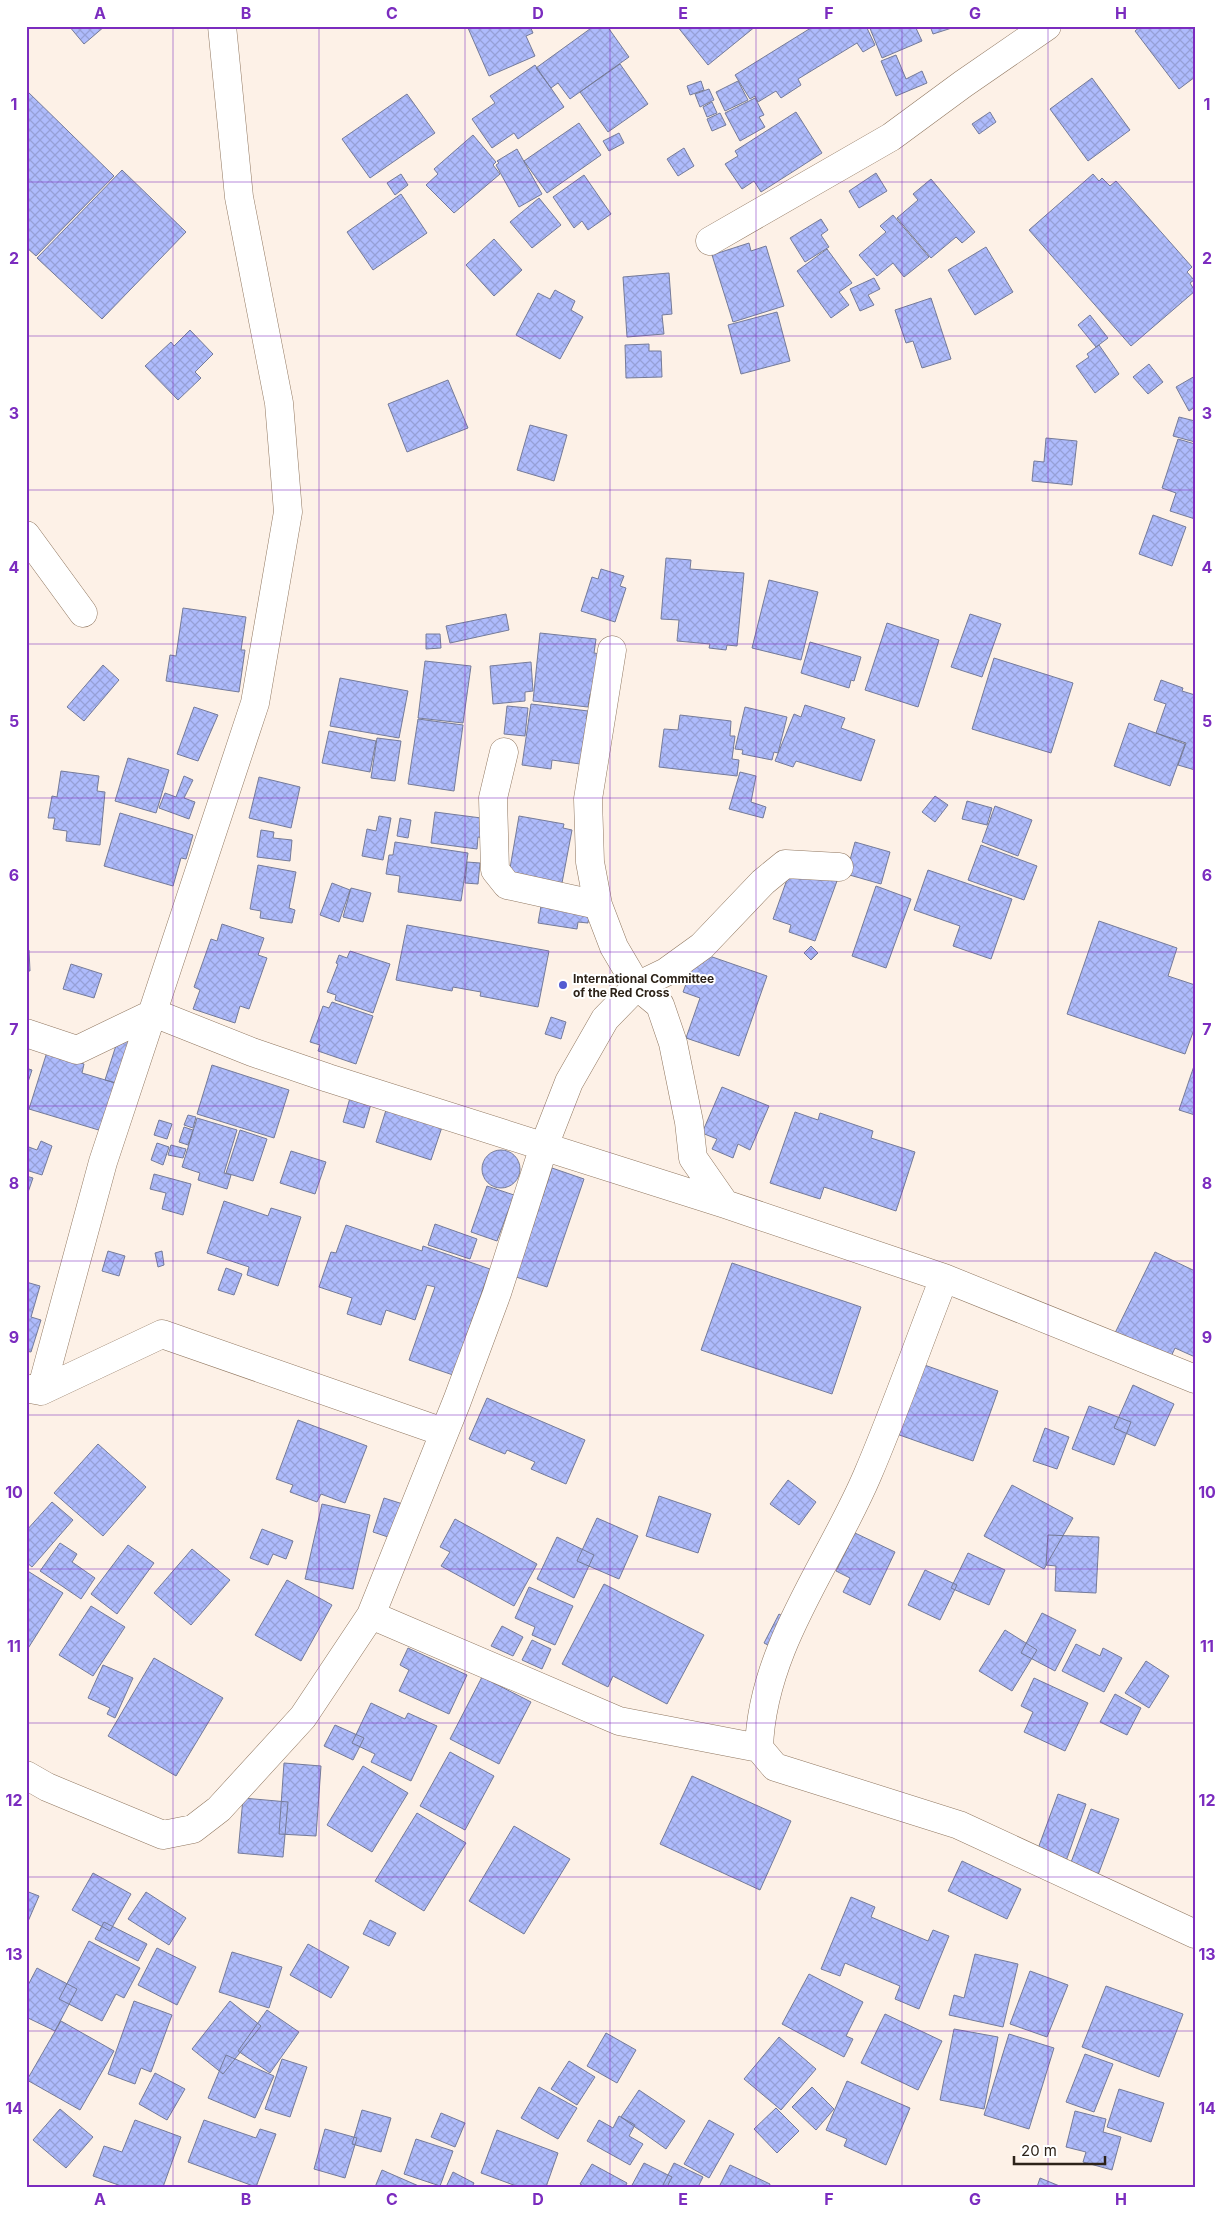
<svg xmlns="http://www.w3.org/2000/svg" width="1221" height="2213" viewBox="0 0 1221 2213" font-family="Inter,sans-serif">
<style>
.building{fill:url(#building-cross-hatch);stroke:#757b99}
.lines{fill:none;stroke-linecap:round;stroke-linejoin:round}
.minor-casing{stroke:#907760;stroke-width:29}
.minor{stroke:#fff;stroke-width:28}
.grid{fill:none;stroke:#7b2cbf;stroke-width:1;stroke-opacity:0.55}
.poi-dot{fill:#525ad1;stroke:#fff;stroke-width:2}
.labels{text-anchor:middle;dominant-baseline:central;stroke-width:4;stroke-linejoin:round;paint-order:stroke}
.poi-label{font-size:12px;font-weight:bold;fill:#2d2319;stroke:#fff;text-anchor:start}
.neatline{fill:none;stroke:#7b2cbf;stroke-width:2}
.grid-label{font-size:16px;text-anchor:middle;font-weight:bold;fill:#7b2cbf}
</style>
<defs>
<pattern id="building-cross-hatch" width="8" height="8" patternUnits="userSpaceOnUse" patternTransform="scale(1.25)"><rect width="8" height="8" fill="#aebbfc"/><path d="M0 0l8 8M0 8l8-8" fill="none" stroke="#96a0d7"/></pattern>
</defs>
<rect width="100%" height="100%" fill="#fdf1e7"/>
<!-- building -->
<path class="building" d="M69 26H105L84 44Z
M473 26H530L533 33 526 36 535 56 489 76 468 28Z
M594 26H607L629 57 570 99 558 83 551 88 536 68Z
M677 26H756L708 65Z
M814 26H866L875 45 863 52 857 43 798 79 801 85 781 98 776 91 758 102 755 96 750 99 735 75Z
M869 26H915L922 41 882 58Z
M930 26H958L933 34Z
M1141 26H1195V77L1179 89 1135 31Z
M896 55 906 79 922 71 927 83 896 96 881 61Z
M620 64 648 104 608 132 580 92Z
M535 65 564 107 518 139 514 133 492 148 472 119 495 103 490 96Z
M1092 78 1130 130 1088 161 1050 109Z
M701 81 704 90 690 95 687 86Z
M738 81 748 100 725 111 716 92Z
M709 89 714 100 700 107 695 94Z
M26 90 114 176 36 256 26 247Z
M407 94 435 133 370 178 342 139Z
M755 98 764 115 759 117 765 127 740 141 725 113Z
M712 102 717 113 707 117 703 107Z
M796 112 822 153 761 192 754 181 742 189 725 164 738 156 735 151Z
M990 112 996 122 979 134 972 124Z
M720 113 726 125 712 131 707 119Z
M579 123 601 155 547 193 524 161Z
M619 133 624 143 609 151 603 141Z
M473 135 496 162 493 165 500 174 454 213 426 185 438 174 434 169Z
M684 148 694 166 678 176 667 159Z
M517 149 542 194 519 207 496 165 499 163 497 161Z
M122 170 186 232 102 319 37 258Z
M876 173 887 191 859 208 849 191Z
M401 174 408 185 395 195 387 183Z
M1093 174 1099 181 1102 178 1110 186 1116 181 1192 267 1187 272 1194 280 1190 283 1195 291 1131 346 1029 230Z
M584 175 611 214 588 230 582 221 574 228 553 197Z
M931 179 975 232 962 243 956 237 931 258 897 218 918 200 913 194Z
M401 194 427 233 373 270 347 232Z
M539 198 561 225 532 248 510 222Z
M893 215 929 257 904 277 893 263 877 276 859 255 886 232 880 226Z
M821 219 828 230 821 235 829 247 805 262 790 238Z
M494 239 522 270 494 296 466 265Z
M749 243 751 251 766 246 784 306 733 322 712 255Z
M986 247 1013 292 975 315 948 270Z
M827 249 852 283 839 292 849 305 831 318 797 271Z
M669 273 672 314 662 315 664 334 627 337 623 277Z
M874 278 880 289 868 295 874 305 860 311 850 289Z
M555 290 575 301 571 310 583 317 560 359 516 335 538 293 550 299Z
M931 298 951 359 922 368 913 341 906 343 895 310Z
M777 312 790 361 741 374 728 325Z
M1090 315 1108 338 1096 347 1078 325Z
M190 330 213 354 195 372 201 378 178 400 145 366 171 342 174 346Z
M649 344V351H661L662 377 626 378 625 345Z
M1099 345 1119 374 1095 393 1076 366 1089 357 1087 354Z
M1149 364 1163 382 1148 394 1133 377Z
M1195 376V407L1189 411 1176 387Z
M448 380 468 428 407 452 388 404Z
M1179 417 1195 421V442L1173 436Z
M530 425 567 435 554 481 517 470Z
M1046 438 1077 441 1072 485 1032 481 1034 461 1044 462Z
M1178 439 1195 444V519L1170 511 1176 493 1162 488Z
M1153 515 1186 527 1172 566 1139 554Z
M666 558 691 560 690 569 744 573 737 646 727 645 726 650 709 648 710 644 677 641 679 620 661 619Z
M601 569 624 576 620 586 626 588 615 622 581 611 592 577 598 579Z
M769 580 818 592 801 660 752 648Z
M183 608 246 617 241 650H245L239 692 166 681 170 655 176 656Z
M506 614 509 630 450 643 446 626Z
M970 614 1001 624 982 677 951 667Z
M887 623 939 640 918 707 865 690Z
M540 633 596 639 594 653 601 654 597 695 590 694 588 707 533 701Z
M426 634H440L441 648 426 649Z
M810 642 861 657 854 681 851 680 849 688 801 673Z
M994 658 1073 683 1051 753 972 729Z
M425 661 471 666 463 723 418 718Z
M531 662 533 691 525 692V701L493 704 490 666Z
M103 665 119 680 84 721 67 707Z
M340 678 408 691 399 738 330 726Z
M1161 680 1183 688 1182 691 1195 695V770L1178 765 1186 743 1156 733 1166 704 1154 700Z
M531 704 588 711 586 719 596 721 580 764 552 760 551 769 522 765Z
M805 705 845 718 841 728 875 740 861 781 796 761 793 767 775 761 794 714 801 717Z
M507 706 528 708 525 736 504 734Z
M194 707 218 715 198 761 177 754Z
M745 707 787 717 778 753 774 752 772 760 742 754 743 750 735 749Z
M680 715 731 721 730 736H735L732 759 739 760 737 776 659 767 664 729 678 730Z
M418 719 463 725 454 791 408 784Z
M1129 723 1185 744 1170 786 1114 766Z
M329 731 376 741 370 772 322 763Z
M377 738 401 741 395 781 371 778Z
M128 758 169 770 156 813 115 801Z
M61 771 99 776 97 791 105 792 100 845 66 841 67 831 53 829 55 818H48L52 796 57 797Z
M740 772 756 776 751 802 766 807 763 818 729 809Z
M184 776 193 780 184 798 195 802 189 819 159 808 165 793 176 797Z
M259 777 300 787 291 828 249 818Z
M935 796 948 805 935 822 922 812Z
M967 801 992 808 987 825 962 819Z
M995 806 1032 820 1018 856 982 842Z
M435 812 489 819 486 838 478 837 477 849 431 843Z
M120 813 193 835 186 859 181 858 173 886 104 866Z
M379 816 391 818 383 860 362 856 367 829 376 831Z
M519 816 564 824 563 828 572 830 562 883 509 874Z
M400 818 411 820 408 838 397 836Z
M261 830 274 832 273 838 292 840 290 861 257 857Z
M395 842 468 853 461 901 398 892 400 876 386 874 389 855H393Z
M855 842 890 852 881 884 846 874Z
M981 845 1037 866 1024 900 968 880Z
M467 862 480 863 478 884 465 883Z
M258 865 296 872 289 908 295 910 292 923 260 918 261 911 250 909Z
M928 870 1012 899 991 959 953 946 960 926 914 910Z
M790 871 814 873 837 881 815 941 789 932 791 925 773 919Z
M332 883 350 890 339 922 320 915Z
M876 886 911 899 886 968 852 956Z
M351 888 371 893 363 922 343 917Z
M541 906 589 916 588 923 578 922 577 929 538 923Z
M1099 921 1177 948 1168 976 1195 985V1027L1185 1054 1067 1014Z
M222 924 264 938 258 955 267 958 249 1009 240 1006 235 1023 193 1009 200 990 194 987 211 939 217 941Z
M407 925 549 951 538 1007 480 996 481 992 453 987 452 991 396 980Z
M811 946 818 953 811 960 804 953Z
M26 950H29L30 971H26Z
M350 951 390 964 373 1013 335 1000 336 995 327 992 338 964 336 963 339 955 347 958Z
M698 952 767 976 739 1056 686 1038 700 998 683 992Z
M71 964 102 974 94 998 63 989Z
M332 1002 373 1016 356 1064 318 1051 320 1045 310 1042 323 1006 329 1008Z
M551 1017 566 1022 561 1039 545 1034Z
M119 1036 140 1042 116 1083 105 1080Z
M47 1052 84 1064 82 1073 122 1085 102 1131 29 1109Z
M1195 1063V1115L1179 1110Z
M212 1065 289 1090 274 1138 197 1114Z
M26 1068 32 1070 26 1088Z
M722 1087 769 1106 750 1150 738 1144 733 1158 712 1149 717 1139 702 1133Z
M350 1098 371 1104 364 1128 343 1122Z
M386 1110 442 1127 431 1160 376 1142Z
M795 1112 818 1120 820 1113 873 1131 871 1138 915 1152 896 1211 824 1187 820 1199 770 1183Z
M188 1115 196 1117 193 1128 184 1125Z
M197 1118 237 1130 224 1173 231 1175 227 1189 198 1180 200 1173 182 1167Z
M159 1120 172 1124 167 1139 154 1135Z
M184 1127 193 1130 188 1145 179 1142Z
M240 1130 267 1139 253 1181 226 1173Z
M41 1141 52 1146 42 1175 26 1170V1146L37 1150Z
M157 1143 169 1147 163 1165 151 1160Z
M171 1145 186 1149 183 1158 168 1155Z
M482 1169a19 19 0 1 1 38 0a19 19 0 1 1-38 0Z
M291 1151 326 1162 315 1194 280 1183Z
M552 1168 584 1179 547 1287 516 1277Z
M154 1174 191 1184 183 1215 162 1209 166 1193 150 1189Z
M26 1176 33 1178 26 1198Z
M487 1186 514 1195 497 1241 471 1232Z
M224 1201 268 1216 271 1208 301 1217 278 1286 247 1275 249 1267 207 1253Z
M435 1224 477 1239 470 1259 428 1245Z
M346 1225 422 1251 423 1246 490 1269 453 1375 409 1360 435 1287 427 1285 415 1320 386 1310 381 1325 347 1314 352 1298 319 1287 331 1252 336 1253Z
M108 1251 125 1256 119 1276 102 1271Z
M162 1251 164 1265 158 1267 155 1253Z
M1155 1252 1195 1271V1357L1175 1348 1169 1361 1114 1335Z
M732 1263 861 1307 832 1394 701 1350Z
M226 1268 242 1274 234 1295 218 1290Z
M26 1282 40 1286 31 1317 41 1320 31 1352 26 1351Z
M916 1362 998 1391 973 1461 891 1432Z
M1133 1385 1174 1404 1155 1446 1114 1428Z
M487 1398 585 1440 566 1484 531 1469 535 1462 507 1450 505 1454 469 1439Z
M1089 1406 1131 1422 1114 1465 1072 1449Z
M298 1420 367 1446 345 1503 321 1494 317 1502 290 1492 293 1485 276 1479Z
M1045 1428 1069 1437 1057 1469 1033 1461Z
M98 1444 146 1487 103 1536 54 1493Z
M788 1480 816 1502 799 1525 770 1504Z
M1012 1485 1073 1518 1044 1569 984 1536Z
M659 1496 711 1514 698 1553 646 1536Z
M384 1498 409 1506 397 1540 373 1532Z
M52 1502 73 1520 32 1567 26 1562V1531Z
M322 1504 370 1515 353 1589 305 1579Z
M597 1518 638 1536 619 1579 577 1561Z
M455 1519 537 1564 514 1606 441 1566 450 1552 440 1547Z
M262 1529 293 1541 286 1559 273 1554 268 1565 250 1558Z
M855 1533 895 1552 870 1605 843 1592 850 1578 836 1571Z
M1048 1535 1099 1537 1096 1593 1055 1591 1056 1566 1046 1565Z
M557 1537 594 1555 574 1598 537 1579Z
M60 1543 77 1554 72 1562 95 1578 81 1599 40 1571Z
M128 1545 154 1563 117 1614 91 1594Z
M192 1549 230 1580 191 1625 154 1593Z
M968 1553 1005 1570 989 1605 951 1588Z
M26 1570 63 1593 27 1650 26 1649Z
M925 1570 957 1585 940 1620 908 1605Z
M287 1580 332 1605 301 1661 255 1635Z
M604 1584 704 1635 667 1704 613 1676 608 1687 562 1664Z
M529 1587 573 1606 555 1645 532 1635 535 1627 515 1618Z
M91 1606 125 1627 93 1676 59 1655Z
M1042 1613 1076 1630 1055 1671 1021 1653Z
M779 1614 800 1626 785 1654 764 1643Z
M502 1626 523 1637 513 1656 491 1646Z
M1005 1630 1037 1650 1012 1691 979 1671Z
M532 1640 551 1649 542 1669 522 1660Z
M1076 1644 1100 1656 1103 1648 1122 1658 1104 1692 1062 1671Z
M408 1648 467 1675 449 1714 399 1691 409 1670 400 1665Z
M154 1658 223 1698 176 1776 108 1736Z
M1146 1661 1169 1676 1149 1708 1125 1693Z
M103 1665 133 1678 115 1718 107 1714 110 1708 88 1698Z
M482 1677 531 1702 499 1764 450 1739Z
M1034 1678 1088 1703 1065 1751 1024 1732 1033 1712 1021 1706Z
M1115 1694 1141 1708 1127 1735 1100 1722Z
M371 1703 405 1719 408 1713 437 1726 411 1781 371 1762 375 1754 352 1743Z
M335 1725 364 1738 353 1760 324 1746Z
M450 1752 494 1776 465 1830 420 1806Z
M284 1763 321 1766 316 1836 279 1834Z
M363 1766 408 1793 372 1852 327 1825Z
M692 1776 791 1821 760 1890 660 1844Z
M1058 1794 1086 1804 1065 1864 1036 1854Z
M243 1798 288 1802 283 1857 238 1853Z
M1091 1809 1119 1819 1098 1875 1070 1865Z
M417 1813 466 1843 424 1911 375 1881Z
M514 1826 570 1859 524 1934 469 1901Z
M962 1861 1021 1889 1007 1919 948 1891Z
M93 1873 131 1894 110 1931 72 1910Z
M26 1891 39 1896 26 1926Z
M146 1892 186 1918 169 1945 128 1919Z
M851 1897 875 1907 871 1917 928 1941 933 1930 949 1936 919 2009 895 1999 900 1986 845 1963 840 1976 821 1969Z
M370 1920 396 1933 389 1946 363 1934Z
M104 1922 147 1944 138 1961 95 1939Z
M89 1941 140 1968 124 1998 116 1994 102 2021 59 1999Z
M308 1944 349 1967 331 1998 290 1975Z
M157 1948 196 1967 177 2005 138 1985Z
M232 1952 282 1967 269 2008 219 1992Z
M975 1954 1018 1964 1003 2027 949 2015 954 1995 964 1998Z
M37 1968 77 1989 55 2031 26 2017V1989Z
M1030 1971 1068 1985 1047 2037 1010 2024Z
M809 1974 863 2002 846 2036 853 2039 844 2057 782 2024Z
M1106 1986 1183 2014 1159 2077 1082 2047Z
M134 2001 172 2015 151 2072 141 2068 135 2084 108 2074Z
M230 2001 261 2026 223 2074 192 2049Z
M267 2010 299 2032 270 2073 238 2051Z
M885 2014 942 2041 918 2090 861 2063Z
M61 2021 114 2051 80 2110 27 2080Z
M954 2029 998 2037 984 2109 940 2100Z
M606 2033 636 2050 617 2083 587 2066Z
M1009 2034 1054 2048 1029 2129 984 2115Z
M779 2037 816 2069 781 2110 744 2079Z
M1085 2054 1113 2064 1094 2112 1066 2102Z
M226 2055 274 2076 255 2118 208 2098Z
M282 2059 307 2067 290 2117 265 2109Z
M569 2061 595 2077 577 2105 551 2089Z
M155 2073 185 2089 167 2120 139 2104Z
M847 2081 910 2108 886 2165 844 2146 847 2139 826 2130Z
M539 2087 577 2108 558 2139 521 2118Z
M812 2087 834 2109 816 2130 792 2107Z
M1119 2089 1164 2103 1151 2142 1107 2127Z
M639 2090 685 2121 666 2149 621 2117Z
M776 2108 799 2131 777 2153 754 2129Z
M60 2109 93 2137 66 2168 33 2140Z
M362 2110 391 2118 381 2152 352 2144Z
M1075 2111 1106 2119 1103 2132 1121 2137 1112 2170 1083 2162 1086 2152 1066 2147Z
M441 2113 465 2123 455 2147 431 2137Z
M619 2116 635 2125 629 2136 643 2144 630 2165 587 2141 599 2120 613 2128Z
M135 2120 181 2137 163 2187H124L93 2176 104 2146 122 2152Z
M204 2120 256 2138 260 2129 276 2134 256 2187 188 2162Z
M709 2120 734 2134 709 2178 684 2164Z
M325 2129 357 2138 345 2178 314 2169Z
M497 2130 558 2153 546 2187H519L481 2173Z
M416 2139 453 2151 440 2186 404 2174Z
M644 2163 672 2177 667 2187H631Z
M674 2163 703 2177 698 2187H662Z
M592 2164 627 2183 625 2187H585L580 2184Z
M730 2165 770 2184 769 2187H719Z
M382 2170 421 2187H375Z
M453 2172 474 2183 472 2187H446Z
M1040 2178 1062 2187H1037Z"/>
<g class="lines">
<defs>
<path id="minor" d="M710 241 891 137 963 84 1047 26
M26 535 83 613
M612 650 588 799 590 862 598 905 614 947 637 986 660 1005 673 1043 689 1122 693 1158 725 1204
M504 752 493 798 495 870 507 885 598 905
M26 1033 77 1050 154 1013 252 1052 328 1078 725 1204 944 1278 1195 1379
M944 1278C918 1344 895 1411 867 1476 829 1565 762 1648 759 1748L775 1767 959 1825 1195 1934
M30 1389 41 1391 162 1334 443 1432
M41 1391 103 1162 255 703 288 512 279 403 239 197 222 26
M371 1615 619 1721 759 1748
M26 1775 47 1787 163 1835 193 1829 219 1809 303 1717 371 1615 457 1401 497 1293 544 1146 569 1082 605 1019 637 986 666 972 702 946 763 882 785 864 839 867"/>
</defs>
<!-- minor casing -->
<use href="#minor" class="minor-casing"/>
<!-- minor -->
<use href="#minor" class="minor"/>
</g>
<!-- grid -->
<path class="grid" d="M173 26V2187M319 26V2187M465 26V2187M610 26V2187M756 26V2187M902 26V2187M1048 26V2187M26 182H1195M26 336H1195M26 490H1195M26 644H1195M26 798H1195M26 952H1195M26 1106H1195M26 1261H1195M26 1415H1195M26 1569H1195M26 1723H1195M26 1877H1195M26 2031H1195"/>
<!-- markers -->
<circle class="poi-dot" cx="563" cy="985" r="5"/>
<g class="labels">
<!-- poi labels -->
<g class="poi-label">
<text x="573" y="978">International Committee<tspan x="573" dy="14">of the Red Cross</tspan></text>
</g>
</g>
<!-- border -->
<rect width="1221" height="2213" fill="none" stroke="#ffffff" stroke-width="55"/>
<!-- scale -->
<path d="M1014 2156v8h91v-8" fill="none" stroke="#2d2319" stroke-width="2.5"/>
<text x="1021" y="2156" font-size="15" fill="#2d2319" stroke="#ffffff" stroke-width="4" paint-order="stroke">20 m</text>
<rect x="28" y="28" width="1166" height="2158" class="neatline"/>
<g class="grid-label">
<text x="100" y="19">A</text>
<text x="246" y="19">B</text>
<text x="392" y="19">C</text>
<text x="538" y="19">D</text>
<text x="683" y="19">E</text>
<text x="829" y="19">F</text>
<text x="975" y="19">G</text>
<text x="1121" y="19">H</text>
<text x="14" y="110">1</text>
<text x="1207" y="110">1</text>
<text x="14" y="264">2</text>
<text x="1207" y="264">2</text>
<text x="14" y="419">3</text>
<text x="1207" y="419">3</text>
<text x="14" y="573">4</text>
<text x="1207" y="573">4</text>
<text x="14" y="727">5</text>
<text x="1207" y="727">5</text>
<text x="14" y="881">6</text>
<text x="1207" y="881">6</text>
<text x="14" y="1035">7</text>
<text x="1207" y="1035">7</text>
<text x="14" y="1189">8</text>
<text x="1207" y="1189">8</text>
<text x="14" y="1343">9</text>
<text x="1207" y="1343">9</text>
<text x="14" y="1498">10</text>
<text x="1207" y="1498">10</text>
<text x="14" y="1652">11</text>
<text x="1207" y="1652">11</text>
<text x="14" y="1806">12</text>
<text x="1207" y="1806">12</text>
<text x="14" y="1960">13</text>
<text x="1207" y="1960">13</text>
<text x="14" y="2114">14</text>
<text x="1207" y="2114">14</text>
<text x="100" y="2205">A</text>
<text x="246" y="2205">B</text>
<text x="392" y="2205">C</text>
<text x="538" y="2205">D</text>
<text x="683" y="2205">E</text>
<text x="829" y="2205">F</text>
<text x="975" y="2205">G</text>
<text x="1121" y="2205">H</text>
</g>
</svg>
